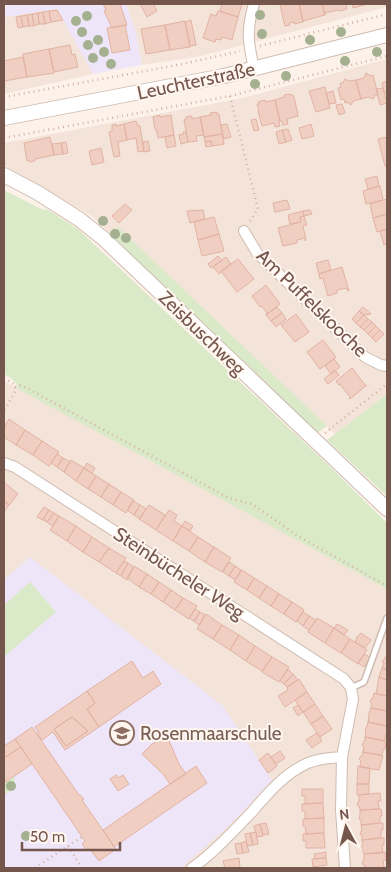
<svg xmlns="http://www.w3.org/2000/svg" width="391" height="872" viewBox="0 0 391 872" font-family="Cabin,sans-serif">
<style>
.residential{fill:#f3e3d8}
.education{fill:#efe5f8}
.green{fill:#dae9c8}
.building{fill:#f0cec2;stroke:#e2b3a3;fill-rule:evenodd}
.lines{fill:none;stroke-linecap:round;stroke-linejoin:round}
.service-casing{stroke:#cfbbb1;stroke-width:8}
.minor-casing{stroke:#cfbbb1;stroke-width:12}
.tertiary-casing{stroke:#cfbbb1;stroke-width:16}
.path{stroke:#d5b1a4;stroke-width:2.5;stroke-dasharray:1 4;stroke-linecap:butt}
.service{stroke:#fff;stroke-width:5}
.minor{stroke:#fff;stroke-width:10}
.tertiary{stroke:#fff;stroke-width:14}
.tree{fill:#a4b08f}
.labels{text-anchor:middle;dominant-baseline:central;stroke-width:4;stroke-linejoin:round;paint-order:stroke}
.street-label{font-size:19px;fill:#75564d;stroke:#fef6ef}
.education-label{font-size:19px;fill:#785e54;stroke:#fef6ef;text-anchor:start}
</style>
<rect width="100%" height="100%" fill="#fcf2e9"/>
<!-- residential -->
<path class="residential" d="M126 4H387V7L201 56 142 65 136 33Z
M57 8 93 74 4 94V17Z
M387 59V394L335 434 118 228 111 234 92 216 4 165V143L243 98Z
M4 381 387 589V868H4Z"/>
<!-- education -->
<path class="education" d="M7 4H126L136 33 142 65 93 74 57 9 4 17Z
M30 557 223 706 272 780 230 825 181 868H4V580Z"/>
<!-- green -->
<path class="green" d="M4 190 41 209 48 210 78 229 326 463 387 523V589L18 389C16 381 11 378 4 374Z
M118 227 327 426 316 434 121 248 123 246 111 234Z
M387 394V496L327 440Z
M30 582 56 612 4 657V605Z
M14 776 15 787 4 795V783Z"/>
<!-- building -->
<path class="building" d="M103 4H120L127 25 112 28 104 11 106 10Z
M140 4H153L157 11 147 17Z
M222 4H242L238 17 220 11Z
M284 4H299L303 22 294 24V22L289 23 290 25 285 26 280 5Z
M299 4H322L325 15 303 21Z
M322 4H346L347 9 339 11 338 10 325 13V15Z
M352 4H364V5L353 8Z
M57 10 63 20 51 22 49 11Z
M49 11 51 22 45 24 43 12Z
M218 11 238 17 232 40 222 37 221 40 216 39 215 42 203 38 211 14 216 16Z
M43 12 45 24H39L38 13Z
M38 13 39 24 34 26 32 14Z
M32 14 34 26H29L27 15Z
M27 15 29 26 23 27 21 16Z
M21 16 23 27 18 28 16 17Z
M191 20 196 45 190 46 185 22Z
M185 21 190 47 170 50 165 25Z
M125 25 130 50 112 53 107 28Z
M165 25 170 50 146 54 141 29Z
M70 45 72 55 75 54 78 67 54 72 49 49Z
M49 49 54 73 27 77 23 54Z
M23 57 27 77 4 81V61Z
M366 73 371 76 373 75 378 95H375L373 99 368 97 361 99 356 80 364 78Z
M345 79 349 81 356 80 361 99 353 101 351 105 347 102 345 103 344 99 341 100 338 88 341 87 340 83H343Z
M387 81V92L384 93 382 83Z
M325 87 330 108 316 112 309 91Z
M383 88 387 103 380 105 376 89Z
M333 91 336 103 329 104 326 93Z
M290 94 291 95H293L295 101 298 116 287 119 288 124 283 125 282 121H280L275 100 284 97V95Z
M265 100V102L275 100 280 121H279L280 126 275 127 274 123 262 126 258 111H259L257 104H259L258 102Z
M342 104 345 113 339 115 336 105Z
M217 112V114H219L222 134 204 137 200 117 211 115 210 113Z
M160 115V117L171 115 174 135 158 138 156 129H155L153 117Z
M192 116V119L200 117 204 135 196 136 197 141 188 142 184 120 186 119V117Z
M256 119 259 130 254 131 251 120Z
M136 121 138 126H140L144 151 138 152 136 138 127 140 124 124Z
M116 124V126L124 124 127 140 118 142 120 156 114 157 109 132 112 131V125Z
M227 124 231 137 224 139 221 125Z
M311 124 314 136 302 139 299 128Z
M288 129 292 140 286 142 282 130Z
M282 130 286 142 279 144 276 132Z
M183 132H186L188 142 181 144 179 135 184 134Z
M222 134 224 144 212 146 211 141 205 142 204 137Z
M174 135 176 146 167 148 165 137Z
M50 137 54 155 35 159V161L30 162 29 160 27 161 24 143Z
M387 137V165L385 166 378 139Z
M148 141 150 151 144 152 143 142Z
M211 141 212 146 206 147 205 142Z
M66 142 68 153 63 154 61 143Z
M61 143 63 154 54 155 52 144Z
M101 148 104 162 92 165 89 151Z
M377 176 379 186 368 189 365 179Z
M380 186 383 200 366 204 363 191Z
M387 199V214L373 218 370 204Z
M287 200 290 209 275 212 273 203Z
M125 204 132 210 119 223 112 216Z
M203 210 205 219 190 223 187 211Z
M310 210 312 214 304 216 303 211Z
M303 211 304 216 300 217 301 222 290 224 288 215Z
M387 214V229L377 232 373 218Z
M304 216 307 225 303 226 306 240 305 241V238L297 240V243L283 246 278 228 301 222 300 217Z
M214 217 219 234 198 240 194 222Z
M387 229V244L384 245 380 231Z
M219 234 224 251 202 256 198 240Z
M218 256 222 260 211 268 208 264Z
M226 257 231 264 219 274 213 267Z
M238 259 254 279 237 292 221 271Z
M328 260 331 270 319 274 316 263Z
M342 267 349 291H348L347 288 337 290V293L328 296 323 278 320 279 319 274Z
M266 285 280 304 266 315 267 313 262 306 260 307 252 296Z
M277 307 282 313 271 321 266 315Z
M363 307 371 314 364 315 359 311Z
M359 311 364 315 356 323 352 319Z
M282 313 286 319 276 327 271 321Z
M296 314 309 332 295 342 281 325Z
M364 315 368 319 360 327 356 323Z
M368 319 372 322 364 330 360 327Z
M372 322 376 326 368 334 364 330Z
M376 326 380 330 372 338 368 334Z
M380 330 384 334 376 342 372 338Z
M323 340 336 357 320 369 307 352Z
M334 359 340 367 331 374 325 366Z
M352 368 366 386 367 385 350 399 349 398 350 397 340 384 339 385 336 381Z
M335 370 339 375 328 384 324 379Z
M9 419 25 430 16 445 4 437V427Z
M25 430 42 441 33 455 16 445Z
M42 441 59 452 49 466 33 455Z
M57 454 63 458 57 467 51 463Z
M63 458 70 462 64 472 57 467Z
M71 460 84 468 76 481 64 472Z
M87 463 95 468 92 473 84 468Z
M84 468 96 476 88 489 76 481Z
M96 476 109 484 101 497 88 489Z
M4 482 18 494 9 505 4 501Z
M109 484 121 492 113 505 101 497Z
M121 492 134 500 126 513 113 505Z
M4 501 9 505 4 512Z
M133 501 140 505 134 515 127 510Z
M140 505 146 509 140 519 134 515Z
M149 505 165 515 156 530 139 519Z
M44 507 49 510 43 520 37 517Z
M49 510 54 513 47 522 43 520Z
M169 510 177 515 174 521 182 526 173 541 156 530Z
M54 513 59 516 53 526 47 522Z
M59 516 76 526 67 541 50 530Z
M185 521 193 526 190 531 182 526Z
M76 526 92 537 83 552 67 541Z
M182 526 198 537 189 551 173 541Z
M92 537 109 548 99 562 83 552Z
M198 537 214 547 205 562 189 551Z
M214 547 231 558 222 572 205 562Z
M109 548 126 558 116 573 99 562Z
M124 561 128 563 121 576 116 573Z
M229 562 235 566 229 576 223 572Z
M128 563 134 567 127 580 121 576Z
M134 566 147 574 139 587 127 578Z
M235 566 241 570 235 580 229 576Z
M242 570 254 578 247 590 234 582Z
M147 574 159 582 151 594 139 587Z
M254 578 267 586 259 598 247 590Z
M159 582 171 590 163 602 151 594Z
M267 586 279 594 271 606 259 598Z
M171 590 183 598 175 610 163 602Z
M279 594 292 602 284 614 271 606Z
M183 598 197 606 189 619 175 610Z
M292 602 304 610 296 622 284 614Z
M195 609 200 612 194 621 189 618Z
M200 612 205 615 199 625 194 621Z
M303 612 309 616 303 626 297 621Z
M206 614 222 625 213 639 197 629Z
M309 616 316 620 309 630 303 626Z
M317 618 334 628 325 643 308 632Z
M337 624 348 630 344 635 334 628Z
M222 625 239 635 230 650 213 639Z
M334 628 350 639 341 653 325 643Z
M361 633 371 640 365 648 355 642 357 639 356 638Z
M239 635 255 646 246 661 230 650Z
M350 639 367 650 358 664 341 653Z
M255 646 272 657 262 671 246 661Z
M364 654 370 657 364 667 358 663Z
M387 655V670L382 668 384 663 382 662Z
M272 657 289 667 279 682 262 672Z
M132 661 143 678 153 671 161 684 99 727 87 709 95 703 87 691Z
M382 668 387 670V680L379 677Z
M288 669 293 674 284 684 280 681Z
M293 674 298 680 287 687 284 684Z
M379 677 387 680V696L376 694Z
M299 679 307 692 285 707 278 696 288 690 287 687Z
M87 691 95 703 87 709 99 727 65 750 53 732 42 740 37 734 39 733 35 727ZM72 717 88 731 66 746 54 729Z
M307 692 315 704 303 712 295 700Z
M374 693 387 696V711L371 708 372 703 370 702 372 698H373Z
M315 704 323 716 311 724 303 712Z
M298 705 303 712 298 716 293 708Z
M371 708 387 711V726L368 722 369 717 368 716Z
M323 716 332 729 320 737 311 724Z
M72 717 88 731 66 746 54 729Z
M368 722 387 726V734H386L384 741 365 737 366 731 365 730 367 726Z
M32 727 79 795H80L84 799 82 800 116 849 99 861 90 849 87 851 82 844 85 841 15 739Z
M317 733 322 741 312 748 306 740Z
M167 736 179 764 186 774 170 784 163 774 142 754 152 744Z
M365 737 386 741 385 749H383L382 755 363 752 364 746 362 745 364 741H365Z
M15 739 21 747 4 758V746Z
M21 747 32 764 4 783V758Z
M280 751 285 758 276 764 271 757Z
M363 752 383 756 379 770 360 767 361 761 359 759 361 756H362Z
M268 753 277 766 268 773 259 760Z
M196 766 207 783 114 847 103 830Z
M358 766 370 768 369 784H357Z
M116 775 118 778 123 775 129 784 118 791 110 779Z
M357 784H369V794L357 795Z
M302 789H323V803L305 804V796H302Z
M380 793 381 801H378L379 809 360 810 359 806 357 805 359 800V795Z
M323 803 324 818 305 819V811H302V804Z
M379 809H381L382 816H380V823L361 825V820L359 819 360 815V810Z
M324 818V833L306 834 305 826H303V819Z
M266 823 269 834 263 835 260 824Z
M380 823H383V830H381V838L362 840V835L360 834 362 829 361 825Z
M260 824 263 836 257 837 254 826Z
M256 832 258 844 253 845 250 833Z
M250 833 253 845 247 846 245 834Z
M324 833 325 848H306V841H303V834Z
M381 838H384V845H382L383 853 364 854 363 850 361 849 363 844 362 840Z
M246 841 249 852 243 853 241 843Z
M241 843 243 853 237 854 235 844Z
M326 852V858L315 859 314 854Z
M385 852 386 860H383L384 867 365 868 364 864H362L364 859V854Z
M239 858 240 868H225L223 861Z
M326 858 327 865 313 867 312 859Z"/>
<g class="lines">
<defs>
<path id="service" d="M351 688 364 682 387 618"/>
<path id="minor" d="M254 4C246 31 248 42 254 69
M244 231 257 253 365 357 381 365 387 366
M4 463 15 467 344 679 351 688 353 699 342 757 341 810 345 868
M192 868C214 853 232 832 251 813 267 794 285 773 308 763 319 758 331 758 342 757"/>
<path id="tertiary" d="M4 118 224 76 387 35
M4 175 38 193 79 219 104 239 387 509"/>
</defs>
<!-- service casing -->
<use href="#service" class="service-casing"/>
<!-- minor casing -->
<use href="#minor" class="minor-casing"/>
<!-- tertiary casing -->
<use href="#tertiary" class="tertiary-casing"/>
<!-- path -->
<path class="path" d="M260 46 387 14
M230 96 258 209 250 221
M4 97 183 64 240 51
M4 138 230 96 387 56
M4 378 14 384 16 390 4 411
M15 387 21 385 229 498 252 504 298 536 387 586
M325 433 387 384
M68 846 82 837
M35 868 68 846 82 868"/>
<!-- service -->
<use href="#service" class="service"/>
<!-- minor -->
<use href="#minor" class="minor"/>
<!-- tertiary -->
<use href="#tertiary" class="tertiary"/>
</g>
<!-- trees -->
<g class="tree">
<circle cx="260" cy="15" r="5"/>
<circle cx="87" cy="16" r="5"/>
<circle cx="76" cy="21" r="5"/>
<circle cx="82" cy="32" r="5"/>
<circle cx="341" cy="32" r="5"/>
<circle cx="262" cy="34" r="5"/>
<circle cx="98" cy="40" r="5"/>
<circle cx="310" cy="40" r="5"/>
<circle cx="88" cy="45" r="5"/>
<circle cx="104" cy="52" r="5"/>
<circle cx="377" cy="52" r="5"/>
<circle cx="93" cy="58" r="5"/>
<circle cx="345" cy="61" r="5"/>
<circle cx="111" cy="64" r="5"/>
<circle cx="286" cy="76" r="5"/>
<circle cx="255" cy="84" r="5"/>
<circle cx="103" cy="221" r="5"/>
<circle cx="115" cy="234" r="5"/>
<circle cx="126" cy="238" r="5"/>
<circle cx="11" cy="786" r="5"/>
<circle cx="26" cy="836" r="5"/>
</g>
<!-- icons -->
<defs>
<symbol id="school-ring" viewBox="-11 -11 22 22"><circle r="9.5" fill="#fef6ef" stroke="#8d6e63" stroke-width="1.5"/><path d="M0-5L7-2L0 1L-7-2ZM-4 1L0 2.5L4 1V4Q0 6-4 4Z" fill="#8d6e63"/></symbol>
</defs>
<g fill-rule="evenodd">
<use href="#school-ring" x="108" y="719" width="28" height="28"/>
</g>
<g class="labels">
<!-- street labels -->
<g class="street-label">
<text transform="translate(196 81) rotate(-12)">Leuchterstraße</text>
<text transform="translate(312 303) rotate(44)">Am Puffelskooche</text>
<text transform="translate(202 333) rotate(44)">Zeisbuschweg</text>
<text transform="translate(179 573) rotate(33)">Steinbücheler Weg</text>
</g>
<!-- education labels -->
<g class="education-label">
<text x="140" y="733">Rosenmaarschule</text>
</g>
</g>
<!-- border -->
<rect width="391" height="872" fill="none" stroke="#75564d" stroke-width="10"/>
<!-- north arrow -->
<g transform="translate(346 827) rotate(353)" stroke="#fef6ef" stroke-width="4" paint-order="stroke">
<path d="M0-4L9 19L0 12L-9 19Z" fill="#75564d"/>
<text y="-8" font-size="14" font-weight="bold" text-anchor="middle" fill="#75564d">N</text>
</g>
<!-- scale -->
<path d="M22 842v8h98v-8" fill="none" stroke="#75564d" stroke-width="2.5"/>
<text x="30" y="842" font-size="15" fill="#75564d" stroke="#fef6ef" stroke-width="4" paint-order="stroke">50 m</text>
</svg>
